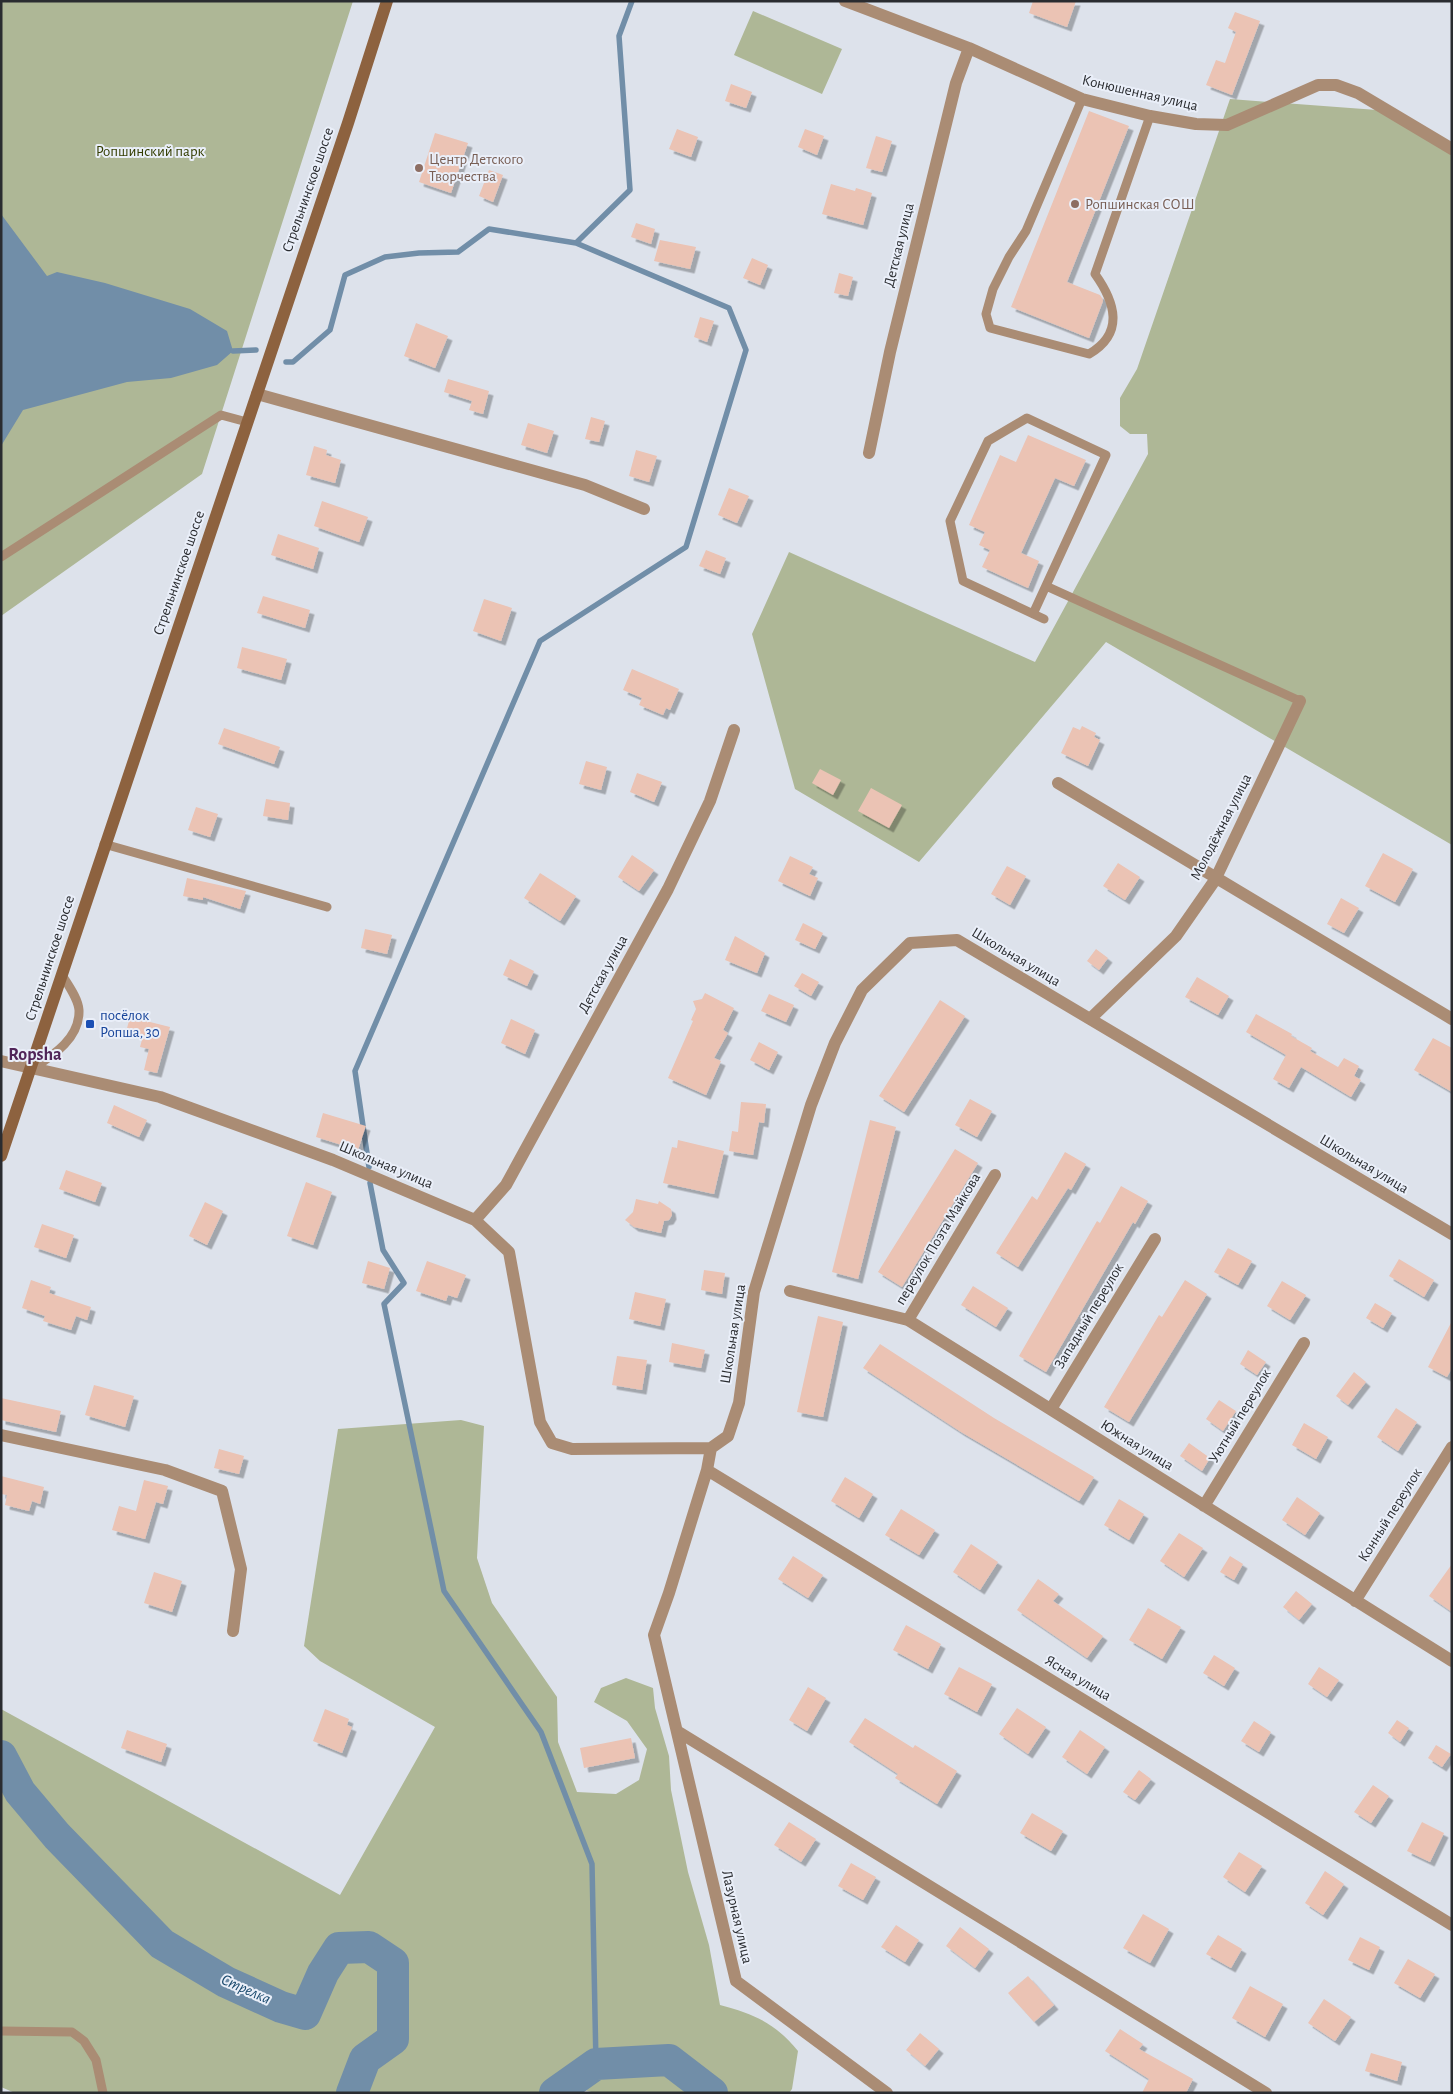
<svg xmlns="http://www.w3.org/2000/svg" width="1453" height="2094" viewBox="0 0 1453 2094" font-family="'Alegreya Sans',sans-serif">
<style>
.green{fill:#aeb796}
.water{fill:#718ea8}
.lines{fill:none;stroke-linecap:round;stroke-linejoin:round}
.stream{stroke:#718ea8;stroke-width:5.5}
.river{stroke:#718ea8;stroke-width:32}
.building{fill:#ebc3b4;filter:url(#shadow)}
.service{stroke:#aa8c74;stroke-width:9}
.minor{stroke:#aa8c74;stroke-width:12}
.secondary{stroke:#8d623f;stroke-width:12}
.education-dot{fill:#8d6e63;stroke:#eaeff9;stroke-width:2}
.transit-dot{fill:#1a4fb4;stroke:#eaeff9;stroke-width:2}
.labels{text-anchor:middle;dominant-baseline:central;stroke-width:4;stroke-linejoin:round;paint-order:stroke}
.street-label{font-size:15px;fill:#2a2c30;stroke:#eaeff9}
.park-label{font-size:15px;fill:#343d00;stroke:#eaeff9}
.education-label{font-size:15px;fill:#785e54;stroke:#eaeff9;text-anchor:start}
.transit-label{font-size:15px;fill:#164399;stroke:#eaeff9;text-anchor:start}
.water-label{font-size:16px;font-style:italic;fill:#17476b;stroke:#eaeff9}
.quarter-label{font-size:18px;font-weight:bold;fill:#512559;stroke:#eaeff9}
</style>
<defs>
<filter id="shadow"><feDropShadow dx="4.5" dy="4.5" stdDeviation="0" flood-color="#0004"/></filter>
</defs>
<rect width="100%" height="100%" fill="#dde2eb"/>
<!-- green -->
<path class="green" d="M1 1H353L202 474 1 616Z
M753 11 842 49 822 94 734 55Z
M1230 99 1377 110 1452 149V845L1106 642 919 862 795 789 752 634 789 552 1035 662 1148 454 1147 434H1130L1120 426V398L1137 369Z
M461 1420 484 1426 477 1558 492 1603 557 1697 558 1742 577 1792 616 1794 639 1780 647 1749 627 1721 594 1702 601 1688 626 1678 653 1688 655 1708 669 1756 671 1790 688 1872 709 1945 720 2005C754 2014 775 2023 798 2051L792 2089 789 2093H595L584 2090 582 2093H15L1 2087V1709L340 1895 435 1727 320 1661 304 1646 338 1429Z"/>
<!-- water -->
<path class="water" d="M1 214 47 276 57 272 105 283 190 309 227 331 233 351 217 365 171 378 127 382 23 410 1 446Z"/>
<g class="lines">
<!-- stream -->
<path class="stream" d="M233 351 256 350
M286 362H293L330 330 345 275 385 257 419 253 458 252 489 229 576 243
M369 1167 355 1071 540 641 686 547 746 350 729 308 576 243 630 190 619 36 632 1
M370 1183 383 1250 404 1283 384 1304 444 1591 541 1732 592 1864 596 2064"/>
<!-- river -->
<path class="river" d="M1 1756 20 1792 57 1836 162 1944 226 1982 281 2007 305 2014 323 1973 339 1948 369 1947 393 1963V2039L365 2059 352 2093
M555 2093 596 2064 669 2060 712 2093"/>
</g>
<!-- building -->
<path class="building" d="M1033 1H1076L1067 27 1029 13Z
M1235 12 1260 21 1232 95 1206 85 1216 60 1225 63 1236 32 1228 28Z
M731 84 752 92 746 108 725 101Z
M1089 111 1129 126 1067 282 1100 295 1102 298 1103 301 1089 338 1011 307Z
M677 129 698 137 691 157 669 149Z
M805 129 824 136 817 155 798 147Z
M435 133 468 143 451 193 419 182Z
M876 136 892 141 882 172 866 168Z
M489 170 503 175 493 202 479 196Z
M831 184 855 191 856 188 872 193 863 225 822 214Z
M636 223 655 229 651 244 631 237Z
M660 240 696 247 690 269 654 261Z
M752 258 768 265 760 285 743 278Z
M839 273 853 277 848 296 834 293Z
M700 317 714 321 707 342 694 337Z
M416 323 448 336 435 368 404 356Z
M448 379 489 391 483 414 469 410 472 401 444 392Z
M591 417 605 421 599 442 585 439Z
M528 423 554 431 547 453 521 445Z
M1028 435 1086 460 1074 486 1055 478 1021 553 1039 561 1028 588 982 567 990 550 979 545 985 532 969 525 1000 455 1016 462Z
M314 446 327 450 326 455 341 460 335 483 306 475Z
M636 450 657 456 649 482 629 476Z
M729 488 749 496 737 523 718 515Z
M322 501 368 517 359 542 314 526Z
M278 534 319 548 313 569 271 555Z
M706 550 726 558 720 574 699 566Z
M263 596 310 610 305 628 257 613Z
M484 599 512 608 501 641 473 631Z
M242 647 287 659 281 680 237 668Z
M632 669 679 689 670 710 666 708 663 715 639 705 642 698 623 690Z
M1082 726 1096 733 1094 737 1100 740 1088 766 1061 753 1073 727 1080 730Z
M224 728 280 747 274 764 218 744Z
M586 761 607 767 601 790 579 784Z
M820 769 841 780 833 795 812 783Z
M637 773 662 782 654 802 630 792Z
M871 788 902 805 889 828 858 811Z
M266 799 290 803 288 820 263 816Z
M196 807 218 814 210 837 188 830Z
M1383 853 1413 869 1395 902 1365 886Z
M632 855 654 870 639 891 618 877Z
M790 856 813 867 809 874 818 878 810 896 778 881Z
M1118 863 1140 877 1125 900 1103 886Z
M1007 866 1026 876 1010 905 991 894Z
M540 873 576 896 560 921 524 898Z
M187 878 246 891 240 909 203 897V900L183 896Z
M1341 898 1359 908 1344 933 1327 924Z
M803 923 823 933 815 949 795 940Z
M365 929 392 935 387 954 361 948Z
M735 936 765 953 757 973 725 960Z
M1096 949 1108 958 1099 970 1087 961Z
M510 959 534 971 527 986 503 975Z
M802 973 819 982 811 996 794 986Z
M1197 977 1229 996 1218 1015 1185 997Z
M705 993 734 1008 723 1030 728 1033 714 1058 721 1061 706 1095 668 1078 693 1021 691 1020 696 1009 693 1001 702 999Z
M769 994 794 1005 786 1022 761 1011Z
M940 1000 965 1016 904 1112 879 1096Z
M1256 1014 1292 1034 1291 1036 1312 1048 1310 1051 1338 1067 1344 1058 1359 1066 1354 1076 1361 1080 1351 1097 1301 1067 1289 1088 1273 1079 1286 1055 1246 1032Z
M130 1017 170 1027 157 1073 144 1070 149 1049 140 1047 143 1036 126 1032Z
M511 1019 535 1030 525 1054 501 1043Z
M1433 1038 1452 1048V1092L1414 1070Z
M759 1042 778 1052 769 1070 750 1060Z
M970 1099 992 1111 977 1137 955 1125Z
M741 1102 766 1104 764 1123 759 1122 753 1155 729 1151 732 1131 738 1132Z
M114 1105 147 1120 139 1137 107 1123Z
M323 1113 366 1126 358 1150 316 1137Z
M870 1120 896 1127 858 1279 832 1272Z
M678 1140 724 1151 714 1194 663 1183 672 1147 677 1148Z
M955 1149 978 1163 902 1287 878 1272Z
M1065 1152 1086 1164 1071 1190 1068 1188 1018 1267 996 1253 1032 1196 1037 1200Z
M66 1170 102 1183 95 1202 59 1189Z
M306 1182 332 1192 313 1245 287 1236Z
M1121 1186 1148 1201 1135 1224 1133 1222 1046 1372 1019 1356 1097 1221 1100 1223Z
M636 1199 658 1204 659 1201 671 1209 672 1215 669 1220 664 1221 661 1233 634 1227 625 1220 633 1212Z
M205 1202 223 1211 207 1245 189 1236Z
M42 1224 74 1235 66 1258 34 1247Z
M1228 1248 1252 1261 1238 1285 1214 1272Z
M1399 1259 1434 1280 1424 1297 1389 1276Z
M368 1261 390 1268 384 1289 362 1283Z
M427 1261 466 1275 457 1298 448 1295 446 1301 416 1291Z
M704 1270 725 1273 722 1294 701 1290Z
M31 1280 51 1287 49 1293 91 1307 87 1320 76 1316 71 1330 43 1321 45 1316 22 1308Z
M1185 1280 1207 1294 1129 1422 1104 1407 1159 1315 1162 1317Z
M1282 1281 1306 1295 1290 1320 1267 1306Z
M973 1286 1008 1308 996 1327 961 1305Z
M635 1292 666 1299 660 1326 629 1319Z
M1375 1303 1392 1313 1383 1328 1366 1318Z
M818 1316 843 1322 823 1417 797 1412Z
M1452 1321V1368L1447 1377 1428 1367Z
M672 1343 705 1350 701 1368 669 1362Z
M880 1344 994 1418 1094 1477 1079 1501 961 1432 863 1368Z
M1248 1350 1266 1362 1257 1375 1240 1364Z
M617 1356 647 1360 642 1390 612 1385Z
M1354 1372 1366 1382 1348 1405 1336 1396Z
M94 1385 134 1396 125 1427 85 1415Z
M1 1398 61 1411 56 1432 1 1420Z
M1219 1400 1236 1411 1223 1431 1206 1419Z
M1396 1408 1417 1422 1398 1451 1377 1437Z
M1304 1423 1328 1437 1316 1459 1292 1445Z
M1189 1443 1210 1458 1202 1471 1180 1456Z
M219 1449 244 1456 239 1474 214 1468Z
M1 1476 44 1487 40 1504 32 1501 29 1511 5 1505 7 1495 1 1494Z
M845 1477 873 1494 859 1518 831 1501Z
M144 1480 168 1486 163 1504 156 1502 145 1539 112 1530 119 1506 136 1511Z
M1297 1497 1320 1513 1305 1535 1282 1520Z
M1119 1499 1144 1514 1129 1540 1104 1525Z
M901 1509 935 1530 919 1555 885 1535Z
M1179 1533 1203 1548 1184 1577 1160 1561Z
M971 1544 998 1562 980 1590 953 1572Z
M793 1556 823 1575 808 1598 778 1579Z
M1230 1556 1243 1564 1234 1580 1220 1572Z
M1452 1564V1612L1429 1596Z
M154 1572 182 1581 172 1612 144 1603Z
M1038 1579 1059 1594 1053 1601 1103 1636 1087 1658 1017 1610Z
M1296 1591 1312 1604 1299 1620 1283 1607Z
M1148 1608 1181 1627 1162 1659 1129 1640Z
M906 1625 941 1644 928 1669 893 1650Z
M1214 1655 1235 1668 1224 1686 1203 1673Z
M959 1667 992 1684 977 1712 944 1694Z
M1319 1667 1339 1680 1327 1697 1308 1684Z
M808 1687 826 1698 807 1731 789 1720Z
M1017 1708 1046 1727 1028 1754 999 1734Z
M325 1709 349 1719 347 1725 352 1727 342 1753 313 1741Z
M865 1718 913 1748 915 1745 957 1771 937 1804 895 1778 898 1774 849 1742Z
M1397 1720 1409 1728 1400 1742 1388 1733Z
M1254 1721 1271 1732 1259 1752 1241 1741Z
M127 1730 167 1744 161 1762 121 1748Z
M1080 1730 1105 1747 1087 1774 1062 1757Z
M631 1738 635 1758 584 1768 580 1748Z
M1436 1745 1451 1754 1442 1767 1428 1758Z
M1139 1770 1151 1779 1135 1800 1123 1792Z
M1373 1785 1389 1796 1371 1823 1354 1812Z
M1032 1813 1063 1831 1051 1851 1020 1833Z
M789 1822 816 1839 801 1862 774 1845Z
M1422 1822 1444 1833 1430 1862 1407 1851Z
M1239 1852 1262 1866 1245 1892 1223 1877Z
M851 1863 876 1877 863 1900 838 1886Z
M1325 1871 1344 1884 1323 1915 1305 1903Z
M1143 1914 1169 1929 1150 1963 1123 1948Z
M896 1925 919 1940 905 1962 881 1947Z
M960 1927 989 1949 975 1968 946 1946Z
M1218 1935 1242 1949 1231 1968 1206 1954Z
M1360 1937 1380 1947 1369 1970 1348 1960Z
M1408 1959 1435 1974 1420 1998 1394 1983Z
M1028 1976 1054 2005 1034 2022 1008 1993Z
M1250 1986 1283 2004 1265 2037 1232 2018Z
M1324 1999 1351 2017 1335 2041 1308 2023Z
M1120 2029 1143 2044 1139 2049 1193 2079 1186 2093H1142L1149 2079 1105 2051Z
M920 2033 939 2049 925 2066 906 2050Z
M1371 2053 1402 2062 1397 2081 1365 2071Z"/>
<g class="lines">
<!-- service -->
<path class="service" d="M1082 99 1026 231 1009 257 993 289 986 314 990 328 1089 354C1125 333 1115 302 1095 274L1150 116
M1 557 221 415 247 422
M1046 586 1300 701
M1033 614 1106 455 1027 418 988 441 950 521 963 581 1044 619
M104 844 327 907
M32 1069C52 1056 80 1039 79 1010 78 998 68 985 62 975
M1 2031 72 2032 84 2041 96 2060 103 2093"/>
<!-- minor -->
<path class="minor" d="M845 1 969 48 1082 99 1150 116 1196 124 1227 125 1318 85H1336L1358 93 1452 149
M257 394 585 485 644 509
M869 453 890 352 956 83 969 48
M1058 783 1452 1019
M1090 1019 1176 936 1215 880 1300 701
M1 1061 160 1097 333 1160 475 1220 509 1252 540 1422 552 1443 572 1449 711 1448 728 1436 739 1403 754 1292 811 1105 835 1043 862 990 910 943 957 940 1452 1234
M475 1220 506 1185 668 889 710 801 734 730
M790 1291 908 1320 1452 1661
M908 1320 995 1175
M1051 1409 1155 1239
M1 1435 165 1470 222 1491 241 1569 233 1631
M711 1448 707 1470 1452 1925
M707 1470 669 1593 654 1635 736 1981 887 2093
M1204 1506 1304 1343
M1355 1601 1452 1447
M677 1731 1266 2093"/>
<!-- secondary -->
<path class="secondary" d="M1 1156 348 123 387 1"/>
</g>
<!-- markers -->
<g class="education-dot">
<circle cx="419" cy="168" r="5"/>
<circle cx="1075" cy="204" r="5"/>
</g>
<rect class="transit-dot" x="85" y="1019" width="10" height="10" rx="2.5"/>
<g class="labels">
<!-- street labels -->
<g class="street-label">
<text transform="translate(1140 93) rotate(13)">Конюшенная улица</text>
<text transform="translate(308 190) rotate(-71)">Стрельнинское шоссе</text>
<text transform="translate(899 245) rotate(-76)">Детская улица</text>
<text transform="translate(179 573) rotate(-71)">Стрельнинское шоссе</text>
<text transform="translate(1221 827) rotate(-63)">Молодёжная улица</text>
<text transform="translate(1016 957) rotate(31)">Школьная улица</text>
<text transform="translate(50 958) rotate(-72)">Стрельнинское шоссе</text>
<text transform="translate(603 974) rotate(-61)">Детская улица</text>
<text transform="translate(1364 1164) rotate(31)">Школьная улица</text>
<text transform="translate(386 1165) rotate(23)">Школьная улица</text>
<text transform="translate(938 1239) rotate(-59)">переулок Поэта Майкова</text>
<text transform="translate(1089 1316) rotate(-59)">Западный переулок</text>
<text transform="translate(733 1334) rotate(-81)">Школьная улица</text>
<text transform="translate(1240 1416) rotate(-59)">Уютный переулок</text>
<text transform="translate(1137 1445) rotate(32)">Южная улица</text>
<text transform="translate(1390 1515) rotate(-58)">Конный переулок</text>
<text transform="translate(1078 1678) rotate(31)">Ясная улица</text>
<text transform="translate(737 1917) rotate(77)">Лазурная улица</text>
</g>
<!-- park labels -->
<g class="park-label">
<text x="150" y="151">Ропшинский парк</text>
</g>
<!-- education labels -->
<g class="education-label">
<text x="429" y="159">Центр Детского<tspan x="429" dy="17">Творчества</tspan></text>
<text x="1085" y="204">Ропшинская СОШ</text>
</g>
<!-- transit labels -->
<g class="transit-label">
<text x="100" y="1015">посёлок<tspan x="100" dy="17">Ропша, 30</tspan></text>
</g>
<!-- water labels -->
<g class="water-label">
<text transform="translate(246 1989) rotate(24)">Стрелка</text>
</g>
<!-- quarter labels -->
<g class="quarter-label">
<text x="35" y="1055">Ropsha</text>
</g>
</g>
<!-- border -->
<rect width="1453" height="2094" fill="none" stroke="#2a2c30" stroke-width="5"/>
</svg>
